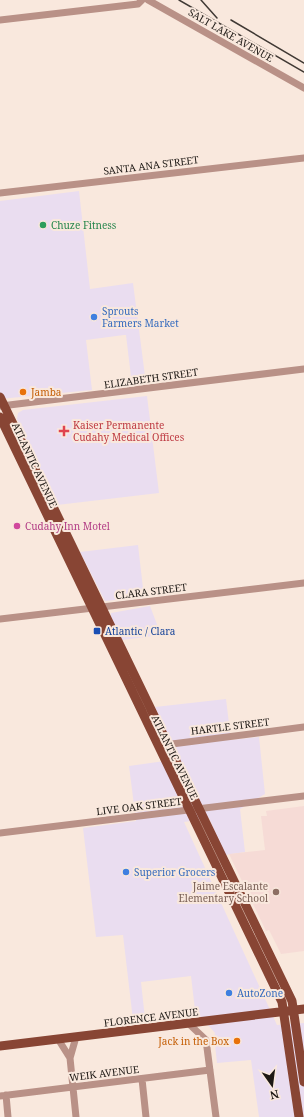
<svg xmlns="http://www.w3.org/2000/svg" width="304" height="1117" viewBox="0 0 304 1117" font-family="'Noto Serif',serif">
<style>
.commercial{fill:#eaddf0}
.education{fill:#f6dbd6}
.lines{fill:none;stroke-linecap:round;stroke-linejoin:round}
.minor{stroke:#b99187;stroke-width:7}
.major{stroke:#884534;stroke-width:9}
.rail{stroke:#403934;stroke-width:1.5}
.leisure-dot{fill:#2e9e5b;stroke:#f9e8dd;stroke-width:1.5}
.shop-dot{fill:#3f7fe0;stroke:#f9e8dd;stroke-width:1.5}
.food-dot{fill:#e8710a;stroke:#f9e8dd;stroke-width:1.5}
.health-dot{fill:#e0444e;stroke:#f9e8dd;stroke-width:1.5}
.hotel-dot{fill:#d1479c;stroke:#f9e8dd;stroke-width:1.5}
.transit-dot{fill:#1a4fb4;stroke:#f9e8dd;stroke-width:1.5}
.education-dot{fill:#8d6e63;stroke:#f9e8dd;stroke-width:1.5}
.labels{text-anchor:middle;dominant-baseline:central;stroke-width:4;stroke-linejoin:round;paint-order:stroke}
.street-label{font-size:10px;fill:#1d1814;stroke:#f9e8dd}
.leisure-label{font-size:10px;fill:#27864d;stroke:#f9e8dd;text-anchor:start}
.shop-label{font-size:10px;fill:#366cbe;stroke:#f9e8dd;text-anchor:start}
.food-label{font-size:10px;fill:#c56008;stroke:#f9e8dd;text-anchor:start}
.health-label{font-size:10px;fill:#be3a42;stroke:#f9e8dd;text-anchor:start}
.hotel-label{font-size:10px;fill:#b23c85;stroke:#f9e8dd;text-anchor:start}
.transit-label{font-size:10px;fill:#164399;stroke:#f9e8dd;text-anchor:start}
.education-label{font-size:10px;fill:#785e54;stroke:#f9e8dd;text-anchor:end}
</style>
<rect width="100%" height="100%" fill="#f9e8dd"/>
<!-- commercial -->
<path class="commercial" d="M79 191 90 289 133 283 146 384 132 385 126 335H124L86 340 92 390 0 399V201Z
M147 396 159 493 57 505 17 419 18 413 23 410Z
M138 545 144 597 105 601 80 552Z
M150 606 161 635 122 640 111 617V613Z
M226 699 231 740 259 737 265 794 240 809 245 852 225 855 209 818 184 822 277 1025 304 1023V1117H259L251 1060 217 1063 214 1036 215 1033 195 1010 191 976 141 982 145 1019 133 1020 123 935 96 937 83 828 136 821 129 766 179 759 155 707Z"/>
<!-- education -->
<path class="education" d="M304 806V951L281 954 269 930 266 931 229 854 265 850 261 816H267L266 811Z"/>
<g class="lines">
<!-- minor -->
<path class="minor" d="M148 0 304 88
M0 20 138 4 142 0
M0 193 304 158
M1 406 304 369
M0 619 304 583
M164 745 304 727
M0 833 304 796
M188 1023 206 1040 216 1117
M76 1037 70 1058 76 1117
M58 1039 70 1058
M142 1079 146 1117
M6 1095 8 1117
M0 1096 210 1070"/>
<!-- major -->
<path class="major" d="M0 397 292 1001 304 1082
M0 417 282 1002 299 1117
M0 1046 304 1009"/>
<!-- rail -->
<path class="rail" d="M179 0 304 72
M201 0 217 18
M231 20 304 63"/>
</g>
<!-- markers -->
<circle class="leisure-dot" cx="43" cy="225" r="4"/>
<g class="shop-dot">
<circle cx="94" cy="317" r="4"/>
<circle cx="126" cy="872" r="4"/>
<circle cx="229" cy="993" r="4"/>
</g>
<g class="food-dot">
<circle cx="23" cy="392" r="4"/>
<circle cx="237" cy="1041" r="4"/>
</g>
<path class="health-dot" d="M62 425h4v4h4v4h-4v4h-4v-4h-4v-4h4z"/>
<circle class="hotel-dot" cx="17" cy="526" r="4"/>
<rect class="transit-dot" x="93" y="627" width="8" height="8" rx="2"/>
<circle class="education-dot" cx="276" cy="892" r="4"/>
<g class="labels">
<!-- street labels -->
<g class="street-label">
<text transform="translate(231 35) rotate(30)">SALT LAKE AVENUE</text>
<text transform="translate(151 165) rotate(-7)">SANTA ANA STREET</text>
<text transform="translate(151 378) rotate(-8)">ELIZABETH STREET</text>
<text transform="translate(35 465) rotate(65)">ATLANTIC AVENUE</text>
<text transform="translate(151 591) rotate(-7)">CLARA STREET</text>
<text transform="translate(230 726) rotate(-7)">HARTLE STREET</text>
<text transform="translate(175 757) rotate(64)">ATLANTIC AVENUE</text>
<text transform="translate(139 806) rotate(-7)">LIVE OAK STREET</text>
<text transform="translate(151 1017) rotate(-7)">FLORENCE AVENUE</text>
<text transform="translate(104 1073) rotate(-7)">WEIK AVENUE</text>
</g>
<!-- leisure labels -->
<g class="leisure-label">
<text x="51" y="225">Chuze Fitness</text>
</g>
<!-- shop labels -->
<g class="shop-label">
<text x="102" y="311">Sprouts<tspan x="102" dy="12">Farmers Market</tspan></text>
<text x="134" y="872">Superior Grocers</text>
<text x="237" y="993">AutoZone</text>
</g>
<!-- food labels -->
<g class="food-label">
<text x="31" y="392">Jamba</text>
<text x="229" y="1041" text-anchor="end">Jack in the Box</text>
</g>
<!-- health labels -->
<g class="health-label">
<text x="73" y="425">Kaiser Permanente<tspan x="73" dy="12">Cudahy Medical Offices</tspan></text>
</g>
<!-- hotel labels -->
<g class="hotel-label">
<text x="25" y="526">Cudahy Inn Motel</text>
</g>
<!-- transit labels -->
<g class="transit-label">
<text x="105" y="631">Atlantic / Clara</text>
</g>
<!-- education labels -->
<g class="education-label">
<text x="268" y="886">Jaime Escalante<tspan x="268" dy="12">Elementary School</tspan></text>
</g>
</g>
<!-- north arrow -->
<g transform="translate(272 1085) rotate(166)" stroke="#f9e8dd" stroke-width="3" paint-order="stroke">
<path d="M0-3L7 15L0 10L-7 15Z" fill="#1d1814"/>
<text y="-6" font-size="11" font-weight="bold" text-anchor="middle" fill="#1d1814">N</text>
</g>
</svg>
